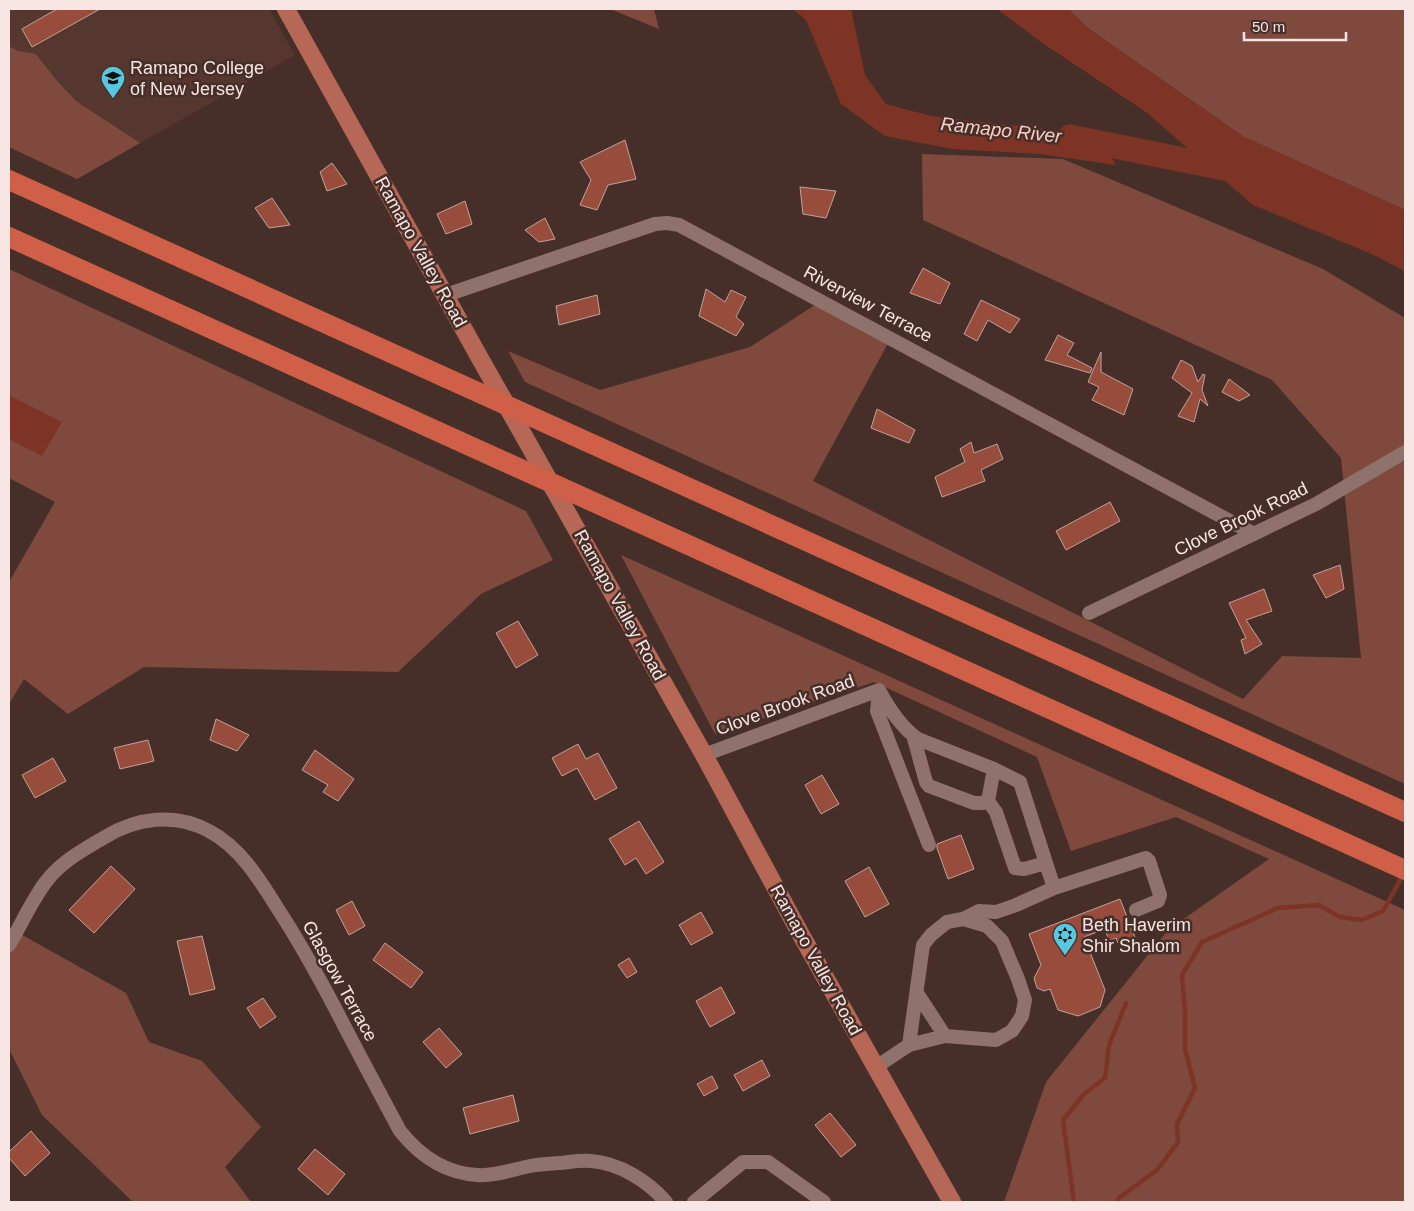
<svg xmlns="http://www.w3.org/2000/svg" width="1414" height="1211" viewBox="0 0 1414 1211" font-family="Helvetica,sans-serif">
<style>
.built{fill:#553730}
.green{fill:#80493d}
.water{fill:#7d3425}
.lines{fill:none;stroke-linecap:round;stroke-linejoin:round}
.stream{stroke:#7d3425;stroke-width:4.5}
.river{stroke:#7d3425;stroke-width:25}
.building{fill:#984c3c;stroke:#c1a39c}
.minor{stroke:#8e726b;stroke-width:14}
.major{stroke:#b66755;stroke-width:18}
.highway{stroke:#d05f47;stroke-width:20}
.labels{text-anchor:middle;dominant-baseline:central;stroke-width:5;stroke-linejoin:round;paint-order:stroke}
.poi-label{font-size:18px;fill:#f7e6e3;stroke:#472f29;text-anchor:start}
.street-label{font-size:18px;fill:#f7e6e3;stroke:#472f29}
.water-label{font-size:19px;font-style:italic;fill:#facdc2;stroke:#472f29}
</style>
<rect width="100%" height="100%" fill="#472f29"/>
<!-- built -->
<path class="built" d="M9 9H269L295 55 77 179 9 147Z"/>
<!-- green -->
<path class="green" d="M610 9H654L659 29Z
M1068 9H1405V210L1244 137 1089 29Z
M9 46 18 51 36 54 57 81 76 101 140 143 77 179 9 147Z
M922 154 1063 159 1323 269 1405 318V784L525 382 508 351 600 390 750 347 821 301 892 336 813 481 1243 699 1282 656 1361 658 1341 458 1272 380 923 220Z
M9 269 526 511 553 560 481 594 398 672 144 667 68 714 24 679 9 704V582L55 502 9 478Z
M621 555 1405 910V1202H1004L1046 1082 1168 930 1269 859 1176 817 1071 851 1037 757 874 682 715 734Z
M15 931 126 993 149 1042 202 1061 261 1127 225 1167 251 1202H133L42 1115 9 1049V940Z"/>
<!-- water -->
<path class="water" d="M793 9H851L865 75 886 104 931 116 1098 135 1116 165 1040 154 952 149 885 136 841 104 806 20Z
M997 9H1068L1089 29 1244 137 1405 210V271L1374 255 1253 205 1146 112 1044 44Z
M9 395 62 422 42 456 9 439Z"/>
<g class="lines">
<!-- stream -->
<path class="stream" d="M1074 1202 1063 1120 1084 1094 1105 1078 1109 1045 1126 1003
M1117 1202 1119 1198 1158 1169 1178 1142 1177 1124 1195 1088 1185 1049V1011L1182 975 1202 942 1278 908 1319 905 1340 917 1362 920 1383 911 1403 875"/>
<!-- river -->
<path class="river" d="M1070 137 1239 171"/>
</g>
<!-- building -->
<path class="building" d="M57 9H100L32 47 22 29Z
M625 140 636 179 608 185 597 210 580 205 591 180 580 162Z
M332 163 347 184 327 191 320 172Z
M800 187 836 191 826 218 803 214Z
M272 198 290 225 269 228 255 208Z
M465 201 472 224 446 234 437 214Z
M545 218 555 239 539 242 525 230Z
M923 268 950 283 940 304 910 293Z
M706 289 725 302 731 290 746 297 736 317 744 324 736 336 699 316Z
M597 295 600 314 559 325 556 306Z
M981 300 1020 319 1010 333 988 320 977 341 964 334Z
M1058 335 1074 343 1067 355 1092 368 1090 373 1045 360Z
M1101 352V372L1133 389 1124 415 1092 400 1099 387 1088 382Z
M1181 360 1192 366 1198 382 1203 374 1205 375 1202 390 1208 406 1200 399 1194 422 1178 416 1192 393 1172 378Z
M1229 379 1250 395 1239 401 1222 392Z
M877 409 915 430 909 443 871 428Z
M971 442 974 453 997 444 1003 459 981 470 985 481 942 497 935 477 965 462 960 449Z
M1110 502 1120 521 1066 550 1056 531Z
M1340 565 1344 589 1326 598 1313 575Z
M1264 589 1272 611 1246 620 1262 644 1245 654 1241 640 1246 638 1229 603Z
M518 621 538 655 516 668 496 633Z
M216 719 249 735 237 751 210 740Z
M148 740 154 761 120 769 114 748Z
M578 744 586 759 598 753 617 788 595 800 577 768 562 776 552 758Z
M315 750 354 779 338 801 323 792 328 785 302 770Z
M53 758 66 781 35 798 22 775Z
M822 775 839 804 821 814 805 785Z
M639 821 664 862 646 874 636 858 625 865 609 839Z
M961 835 974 869 948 879 937 848V844Z
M111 866 135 889 94 933 69 910Z
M869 867 889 904 865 917 845 881Z
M1120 899 1135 937 1118 943 1116 938 1109 941 1105 929 1084 937 1105 990 1100 1007 1078 1016 1058 1010 1050 989 1044 991 1037 988 1034 978 1041 965 1029 934Z
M352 901 365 926 349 935 336 910Z
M701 912 713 933 691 945 679 925Z
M202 936 215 989 190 995 177 941Z
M385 943 423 972 411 988 373 960Z
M629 958 637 972 627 978 618 965Z
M721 987 735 1013 710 1027 696 1001Z
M263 998 276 1017 260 1028 247 1008Z
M439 1028 462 1054 446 1068 423 1042Z
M762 1060 770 1076 743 1091 734 1075Z
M712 1076 718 1088 704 1096 697 1084Z
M513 1095 519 1121 470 1134 463 1108Z
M830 1113 856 1145 841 1157 815 1125Z
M31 1131 50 1153 25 1176 9 1158V1152Z
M315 1149 345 1174 328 1195 298 1169Z"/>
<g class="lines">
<!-- minor -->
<path class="minor" d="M446 295 655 224 667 223 679 225 1254 534
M1089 613 1316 504 1405 452
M879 690C888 707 902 728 918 739L994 769 1020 782 1054 888 1146 858 1149 861 1160 895 1158 901 1136 910
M879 691 877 711 929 845
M913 735 926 782 929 786 974 803H982L988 801 996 812 1015 868 1024 869 1046 863
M704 755 879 690
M988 801 994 769
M963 919 979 911 996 912 1016 905 1054 888
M9 945C21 925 31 902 45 883 60 862 83 850 105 837 136 818 175 812 209 831 240 847 260 880 278 909 299 941 317 974 335 1008 356 1049 378 1090 400 1131 420 1156 444 1173 477 1175 492 1177 515 1169 530 1166 540 1164 550 1164 560 1163 570 1162 581 1160 591 1161 619 1163 648 1181 666 1202
M917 993 945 1036
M876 1067 909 1045 945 1036 996 1040 1012 1031 1022 1016 1025 1000 1018 979 1002 941 987 926 963 919 947 922 931 935 923 945 909 1045
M694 1202 743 1162H768L824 1202"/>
<!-- major -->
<path class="major" d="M286 9 477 353 704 755 800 933 952 1202"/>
<!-- highway -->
<path class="highway" d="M9 180 1405 812
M9 237 1405 870"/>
</g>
<!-- icons -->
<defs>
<symbol id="university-pin" viewBox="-11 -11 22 30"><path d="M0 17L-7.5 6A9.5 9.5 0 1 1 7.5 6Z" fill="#56c9e1" stroke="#472f29"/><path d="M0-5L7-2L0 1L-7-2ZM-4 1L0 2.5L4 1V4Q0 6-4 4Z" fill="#111"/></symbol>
<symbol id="synagogue-pin" viewBox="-11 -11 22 30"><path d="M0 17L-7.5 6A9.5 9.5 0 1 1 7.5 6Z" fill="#56c9e1" stroke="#472f29"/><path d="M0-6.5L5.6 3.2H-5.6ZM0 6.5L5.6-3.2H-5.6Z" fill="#111"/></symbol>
</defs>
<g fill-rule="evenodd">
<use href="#university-pin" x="99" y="64" width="28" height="38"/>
<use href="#synagogue-pin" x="1051" y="921" width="28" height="38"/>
</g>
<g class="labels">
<!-- poi labels -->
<g class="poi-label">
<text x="130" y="68">Ramapo College<tspan x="130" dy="21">of New Jersey</tspan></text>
<text x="1082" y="925">Beth Haverim<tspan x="1082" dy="21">Shir Shalom</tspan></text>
</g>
<!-- street labels -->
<g class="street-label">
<text transform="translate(421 252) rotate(61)">Ramapo Valley Road</text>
<text transform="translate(868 304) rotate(28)">Riverview Terrace</text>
<text transform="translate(1241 519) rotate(-26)">Clove Brook Road</text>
<text transform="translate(620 605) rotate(61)">Ramapo Valley Road</text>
<text transform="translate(785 705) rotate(-20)">Clove Brook Road</text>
<text transform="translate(816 960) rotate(61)">Ramapo Valley Road</text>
<text transform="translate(340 981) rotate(61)">Glasgow Terrace</text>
</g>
<!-- water labels -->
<g class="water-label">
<text transform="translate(1001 130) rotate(6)">Ramapo River</text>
</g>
</g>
<!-- border -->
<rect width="1414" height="1211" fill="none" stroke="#f7e6e3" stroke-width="20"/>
<!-- scale -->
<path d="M1244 32v8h102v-8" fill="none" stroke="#f7e6e3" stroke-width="2.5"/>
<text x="1252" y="32" font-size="15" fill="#f7e6e3" stroke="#472f29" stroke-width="4" paint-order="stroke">50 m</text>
</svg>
